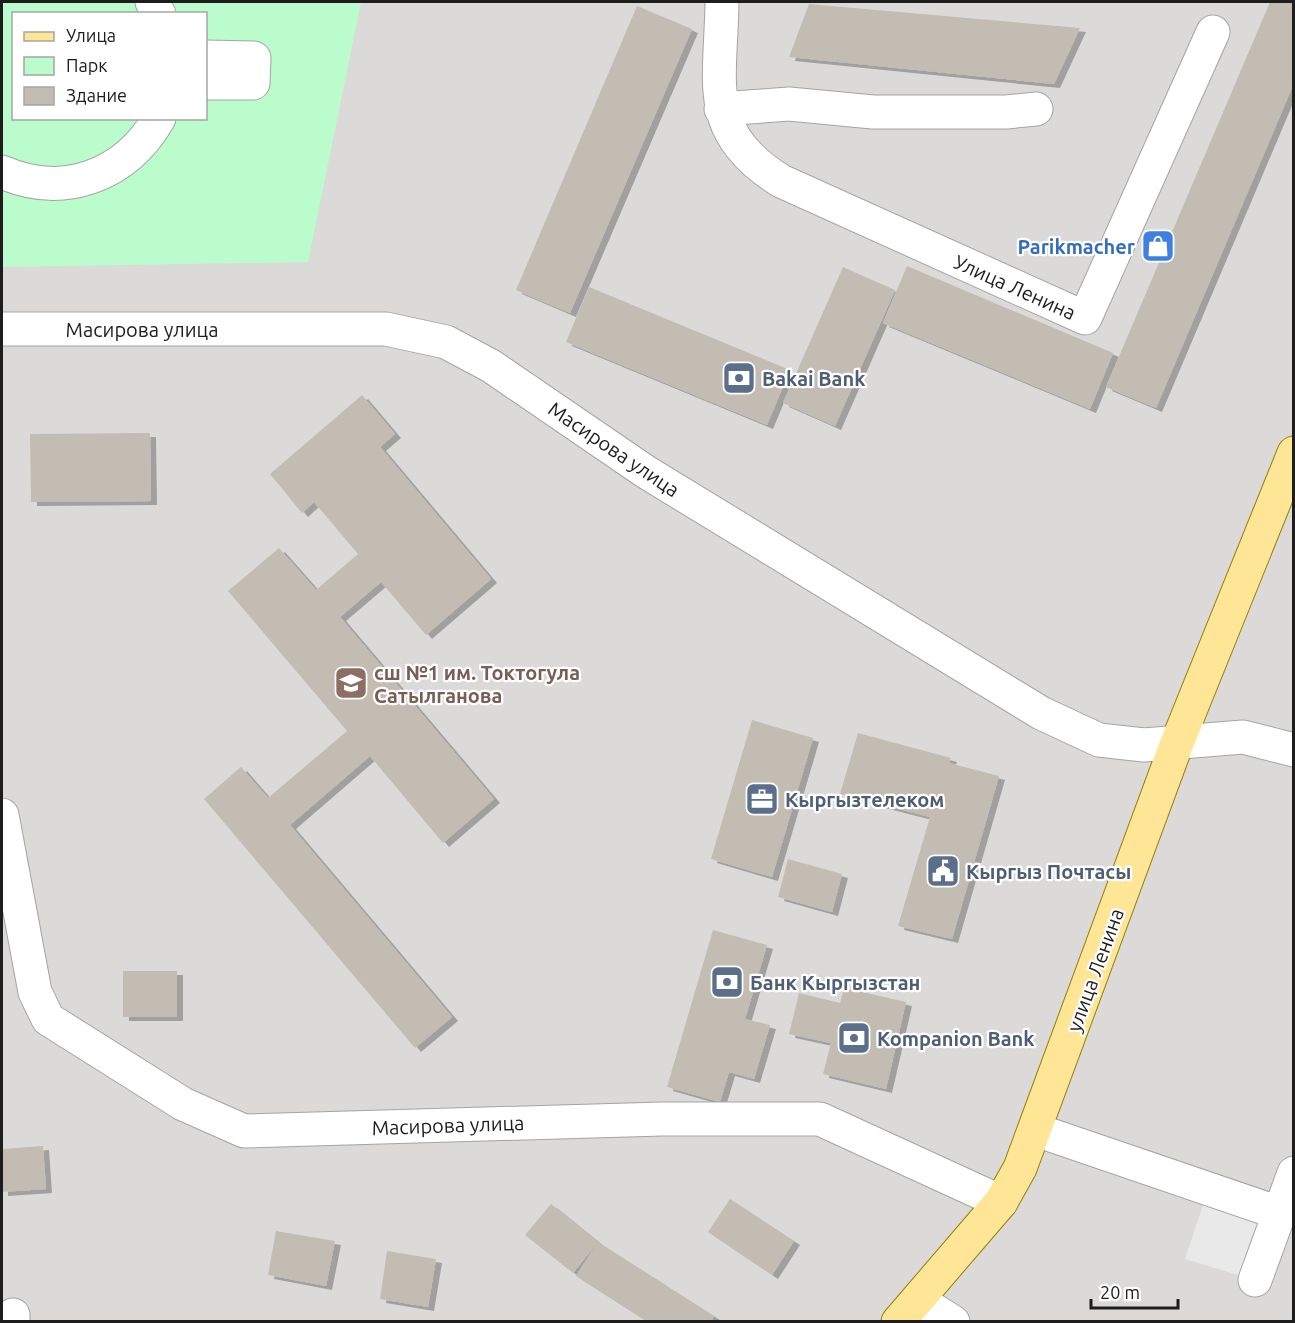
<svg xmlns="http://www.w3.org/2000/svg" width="1295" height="1323" viewBox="0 0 1295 1323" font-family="Ubuntu,sans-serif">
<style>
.residential{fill:#dbdad9;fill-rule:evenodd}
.park{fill:#bbfccc;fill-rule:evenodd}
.parking{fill:#e9e9e9}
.building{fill:#c3bcb2;filter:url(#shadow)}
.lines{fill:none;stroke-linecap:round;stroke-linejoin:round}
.minor-casing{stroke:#a4a4a4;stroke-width:35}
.major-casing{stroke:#957f00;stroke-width:35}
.minor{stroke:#fff;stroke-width:33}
.major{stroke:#ffe596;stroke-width:33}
.labels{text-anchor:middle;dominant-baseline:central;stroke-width:4.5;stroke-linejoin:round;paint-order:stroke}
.shop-label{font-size:20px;font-weight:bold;fill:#366cbe;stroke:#fff;text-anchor:end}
.street-label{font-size:20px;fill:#1d1d1d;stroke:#fff}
.service-label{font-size:20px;font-weight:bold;fill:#4e5e75;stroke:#fff;text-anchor:start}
.education-label{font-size:20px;font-weight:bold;fill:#785e54;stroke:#fff;text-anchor:start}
</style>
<defs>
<filter id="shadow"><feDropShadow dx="6" dy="4" stdDeviation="0" flood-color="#0004"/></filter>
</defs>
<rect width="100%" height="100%" fill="#efede2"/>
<!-- residential -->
<path class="residential" d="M2 2H1293V1321L2 1322ZM14 14H206V118H14Z"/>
<!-- park -->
<path class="park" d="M2 2H361L308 262 2 267ZM14 14H206V118H14Z"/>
<!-- parking -->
<path class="parking" d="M1206 1196 1277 1219 1255 1280 1185 1259Z"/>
<!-- building -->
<path class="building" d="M1270 2H1294V83L1156 408 1106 387Z
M809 4 1080 28 1054 84 789 57Z
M637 6 692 29 570 313 516 290Z
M907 266 1113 353 1090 409 883 323Z
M843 267 895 290 835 426 783 403Z
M589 287 790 370 767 425 566 342Z
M362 395 395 434 380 447 491 579 426 635 381 582 340 617 494 799 443 843 370 756 290 825 452 1017 415 1048 204 799 241 767 268 798 347 731 228 591 279 548 316 590 358 554 314 502 302 513 270 474Z
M150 433 151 501 31 502 30 434Z
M752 720 813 738 772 877 711 859Z
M858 733 951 758 949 763 999 776 952 939 898 926 930 817 840 794Z
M788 859 842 874 832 912 778 897Z
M713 930 767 945 745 1019 770 1025 754 1079 729 1072 720 1102 667 1087Z
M123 971H177V1017H123Z
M844 988 906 1002 886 1089 823 1074 831 1043 789 1034 799 993 840 1003Z
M43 1146 46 1189 2 1192V1149Z
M730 1199 794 1241 772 1275 708 1232Z
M551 1204 598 1242 714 1316 711 1322H648L576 1276 598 1242 573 1273 525 1235Z
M276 1231 335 1241 326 1286 268 1275Z
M387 1251 436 1259 428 1307 380 1299Z"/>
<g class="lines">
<defs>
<path id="minor" d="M152 2 159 14
M722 2C721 83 702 132 781 181L1085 318 1213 32
M206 57 254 58 253 83H206
M721 109 789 104 873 112H1006L1036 109
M2 172C63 199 126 176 159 118
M2 329H386L446 342 491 366 646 472 1041 713 1099 740 1144 745 1243 737 1294 750
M2 815 35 992 48 1019 183 1104 244 1131 662 1119H820L1001 1202
M1036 1130 1279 1213
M1255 1280 1294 1173
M918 1300 953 1322
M13 1322V1315"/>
<path id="major" d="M898 1322 1001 1202 1020 1168 1177 743 1294 453"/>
</defs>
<!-- minor casing -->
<use href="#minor" class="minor-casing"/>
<!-- major casing -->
<use href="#major" class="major-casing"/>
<!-- minor -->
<use href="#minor" class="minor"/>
<!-- major -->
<use href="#major" class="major"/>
</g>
<!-- icons -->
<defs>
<symbol id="shop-square" viewBox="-11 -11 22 22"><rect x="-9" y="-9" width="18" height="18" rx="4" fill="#3f7fe0" stroke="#fff"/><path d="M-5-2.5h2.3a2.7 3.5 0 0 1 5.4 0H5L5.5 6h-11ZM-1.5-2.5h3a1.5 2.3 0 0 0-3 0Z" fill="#fff"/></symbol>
<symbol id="bank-square" viewBox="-11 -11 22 22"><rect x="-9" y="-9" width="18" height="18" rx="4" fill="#5c6f8a" stroke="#fff"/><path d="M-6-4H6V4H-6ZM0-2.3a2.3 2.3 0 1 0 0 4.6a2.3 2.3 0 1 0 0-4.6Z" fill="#fff"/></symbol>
<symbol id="school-square" viewBox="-11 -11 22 22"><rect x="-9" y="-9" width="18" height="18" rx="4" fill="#8d6e63" stroke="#fff"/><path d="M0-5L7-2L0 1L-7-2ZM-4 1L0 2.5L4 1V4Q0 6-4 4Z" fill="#fff"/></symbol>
<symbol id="office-square" viewBox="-11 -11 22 22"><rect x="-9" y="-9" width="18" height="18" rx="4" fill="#5c6f8a" stroke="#fff"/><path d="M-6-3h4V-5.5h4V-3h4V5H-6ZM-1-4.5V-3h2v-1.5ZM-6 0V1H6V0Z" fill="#fff"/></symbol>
<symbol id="civic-square" viewBox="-11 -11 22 22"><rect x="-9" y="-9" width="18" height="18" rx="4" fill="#5c6f8a" stroke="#fff"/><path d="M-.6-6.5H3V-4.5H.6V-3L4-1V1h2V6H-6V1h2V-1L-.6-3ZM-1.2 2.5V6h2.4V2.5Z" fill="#fff"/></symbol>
</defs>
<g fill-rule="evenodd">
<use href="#shop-square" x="1139" y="227" width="38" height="38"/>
<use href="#bank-square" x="720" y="359" width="38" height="38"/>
<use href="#school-square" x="332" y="664" width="38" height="38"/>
<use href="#office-square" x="743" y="780" width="38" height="38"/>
<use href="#civic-square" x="924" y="852" width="38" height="38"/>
<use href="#bank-square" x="708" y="963" width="38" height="38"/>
<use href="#bank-square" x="835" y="1019" width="38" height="38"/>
</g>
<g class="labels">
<!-- shop labels -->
<g class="shop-label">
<text x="1135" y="246">Parikmacher</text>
</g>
<!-- street labels -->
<g class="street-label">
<text transform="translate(1015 287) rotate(24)">Улица Ленина</text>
<text x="142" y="329">Масирова улица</text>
<text transform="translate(614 449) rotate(34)">Масирова улица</text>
<text transform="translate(1095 970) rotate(-70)">улица Ленина</text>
<text transform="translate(448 1125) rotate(-2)">Масирова улица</text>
</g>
<!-- service labels -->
<g class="service-label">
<text x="762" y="378">Bakai Bank</text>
<text x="785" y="799">Кыргызтелеком</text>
<text x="966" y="871">Кыргыз Почтасы</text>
<text x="750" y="982">Банк Кыргызстан</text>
<text x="877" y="1038">Kompanion Bank</text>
</g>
<!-- education labels -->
<g class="education-label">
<text x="374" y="672">сш №1 им. Токтогула<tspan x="374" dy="23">Сатылганова</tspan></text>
</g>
</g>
<!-- border -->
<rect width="1295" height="1323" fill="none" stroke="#1d1d1d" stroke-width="6"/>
<!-- legend -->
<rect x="12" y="12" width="195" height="108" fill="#ffffff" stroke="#a5a5a5" stroke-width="1.5"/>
<rect x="24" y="32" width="30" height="9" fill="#ffe596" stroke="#a5a5a5" stroke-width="1.5"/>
<text x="66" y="42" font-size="18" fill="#1d1d1d">Улица</text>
<rect x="24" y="57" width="30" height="18" fill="#bbfccc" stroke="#a5a5a5" stroke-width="1.5"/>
<text x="66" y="72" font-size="18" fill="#1d1d1d">Парк</text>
<rect x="24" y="87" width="30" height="18" fill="#c3bcb2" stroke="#a5a5a5" stroke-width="1.5"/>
<text x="66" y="102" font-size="18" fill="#1d1d1d">Здание</text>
<!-- scale -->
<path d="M1091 1299v9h87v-9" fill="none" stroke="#1d1d1d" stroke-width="3"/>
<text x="1100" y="1299" font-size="18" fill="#1d1d1d" stroke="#ffffff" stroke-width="4.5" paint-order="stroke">20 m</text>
</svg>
